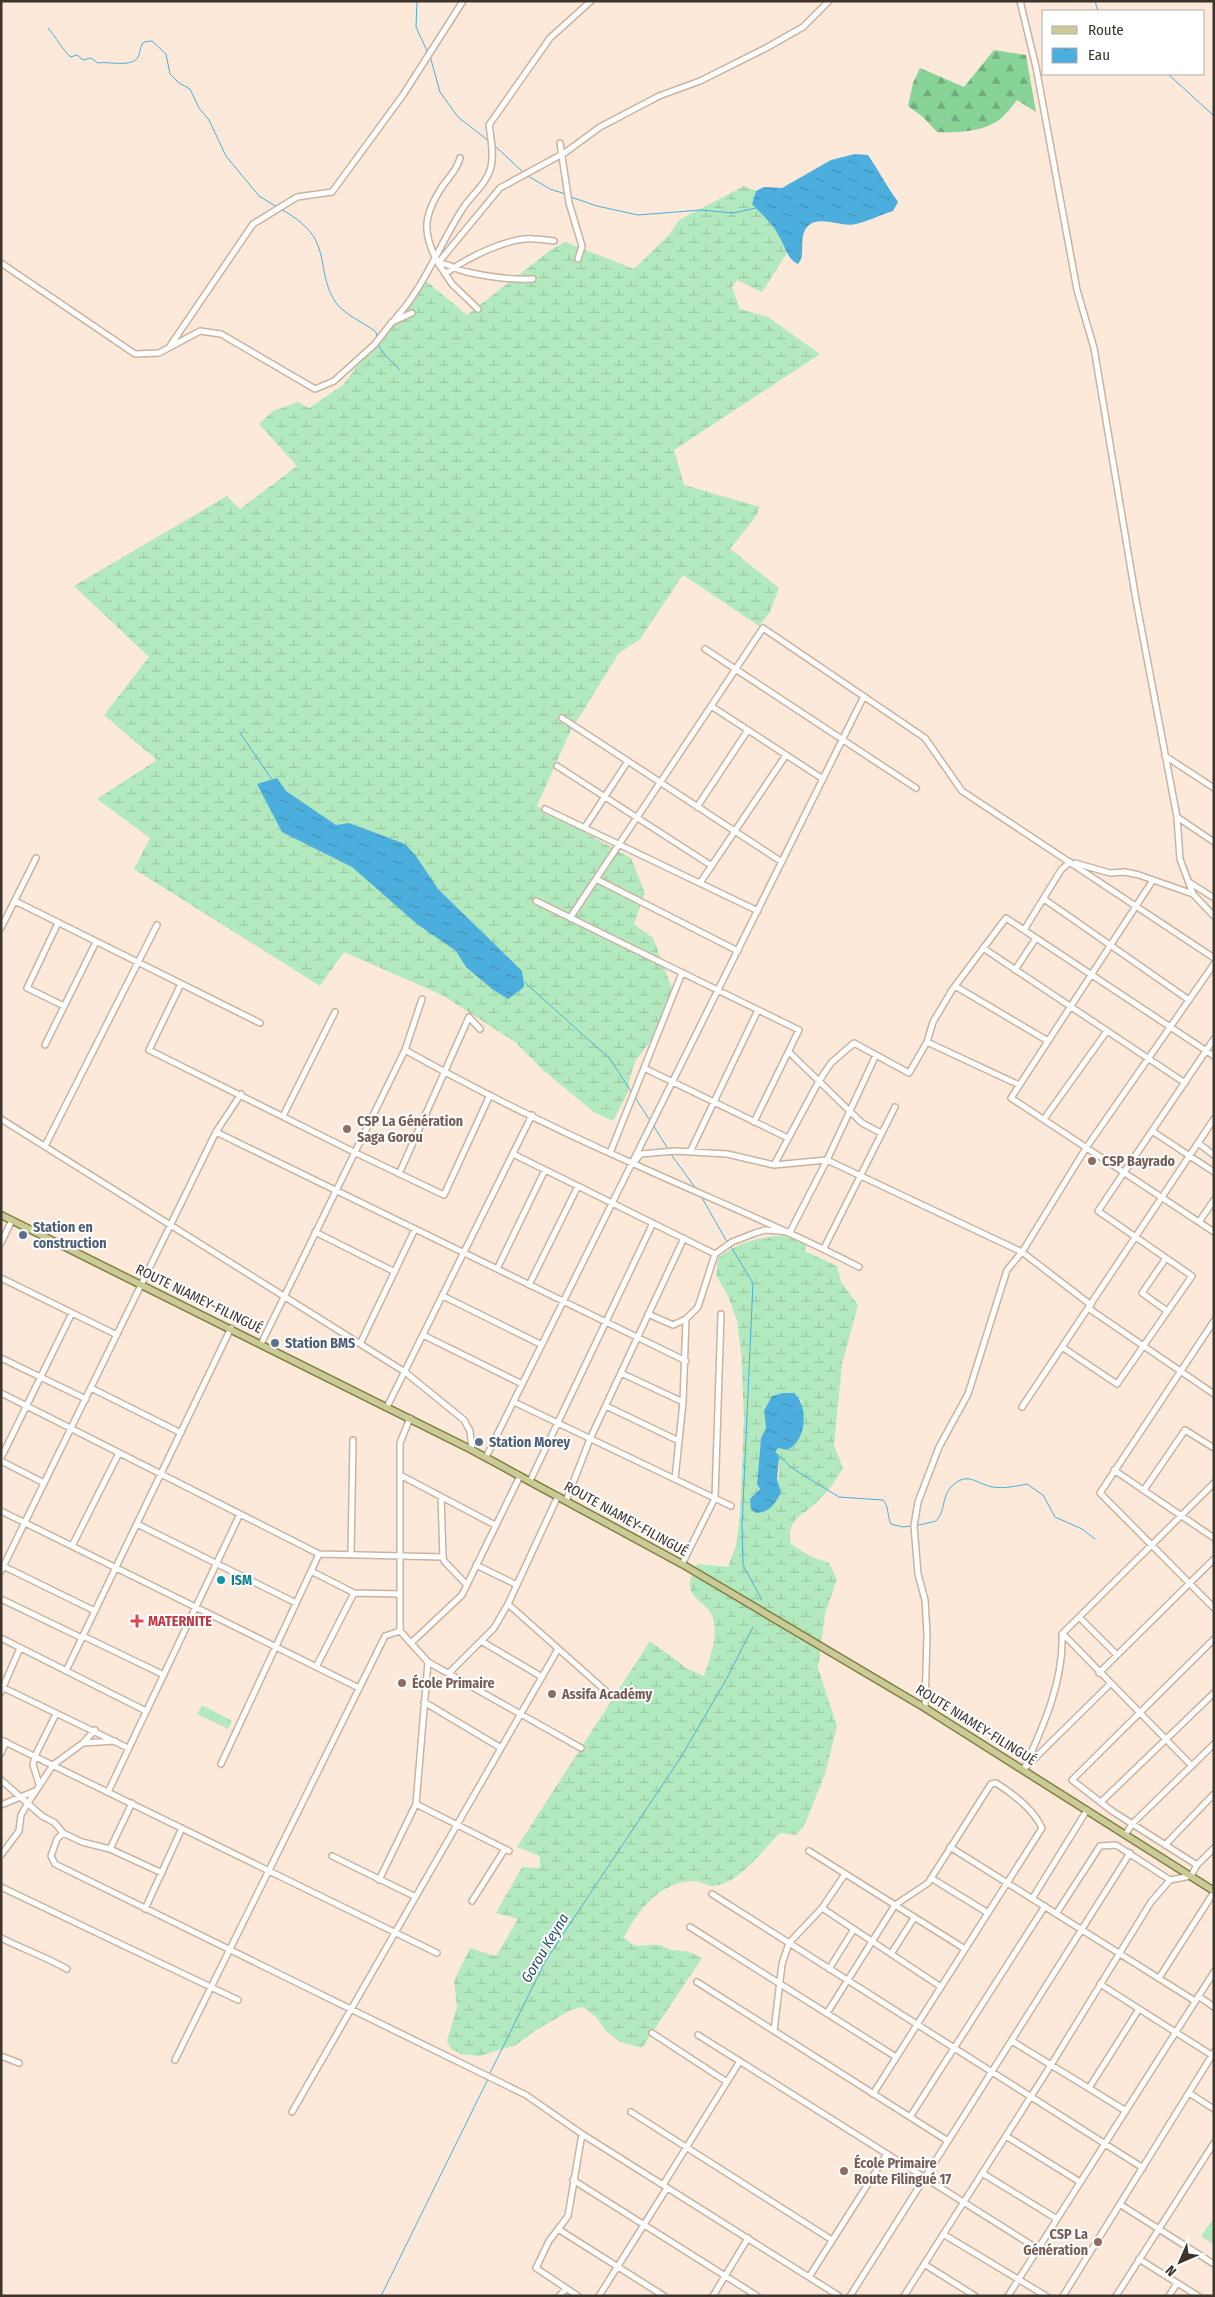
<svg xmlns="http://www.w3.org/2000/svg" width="1215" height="2297" viewBox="0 0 1215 2297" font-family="'Fira Sans Condensed',sans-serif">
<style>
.grass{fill:url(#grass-tufts)}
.forest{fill:url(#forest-firs)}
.wetland{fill:url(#wetland-marsh);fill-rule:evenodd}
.pitch{fill:#b3e9be}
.water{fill:url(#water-ripples)}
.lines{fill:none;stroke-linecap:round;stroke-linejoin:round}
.stream{stroke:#4caedd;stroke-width:1}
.minor-casing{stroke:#cab39f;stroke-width:8}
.major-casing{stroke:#818043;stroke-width:9}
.minor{stroke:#fff;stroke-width:5}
.major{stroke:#cacb96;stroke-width:6}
.education-dot{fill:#8d6e63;stroke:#fff;stroke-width:2}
.service-dot{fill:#5c6f8a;stroke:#fff;stroke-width:2}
.culture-dot{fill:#0f9aa8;stroke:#fff;stroke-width:2}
.health-dot{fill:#e0444e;stroke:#fff;stroke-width:2}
.labels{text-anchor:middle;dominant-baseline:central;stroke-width:4;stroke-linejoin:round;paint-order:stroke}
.education-label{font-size:14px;font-weight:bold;fill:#785e54;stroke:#fff;text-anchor:start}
.service-label{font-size:14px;font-weight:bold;fill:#4e5e75;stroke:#fff;text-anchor:start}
.street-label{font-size:14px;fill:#3d342c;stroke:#fff}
.culture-label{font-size:14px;font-weight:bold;fill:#0d838f;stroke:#fff;text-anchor:start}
.health-label{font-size:14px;font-weight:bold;fill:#be3a42;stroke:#fff;text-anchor:start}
.water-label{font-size:15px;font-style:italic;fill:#285165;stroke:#fff}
</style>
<defs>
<pattern id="grass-tufts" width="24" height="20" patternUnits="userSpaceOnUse" patternTransform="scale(1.25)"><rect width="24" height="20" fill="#b3e9be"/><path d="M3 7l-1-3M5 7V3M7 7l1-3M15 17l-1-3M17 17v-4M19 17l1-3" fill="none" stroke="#9bc8a3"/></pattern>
<pattern id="forest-firs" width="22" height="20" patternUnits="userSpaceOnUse" patternTransform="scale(1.25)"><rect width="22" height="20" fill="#87d398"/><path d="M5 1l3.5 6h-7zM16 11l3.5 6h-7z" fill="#70ac7c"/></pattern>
<pattern id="wetland-marsh" width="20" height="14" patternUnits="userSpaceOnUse" patternTransform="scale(1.25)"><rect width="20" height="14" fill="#b3e9be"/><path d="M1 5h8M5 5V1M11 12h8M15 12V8" fill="none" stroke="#9bc8a3"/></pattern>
<pattern id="water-ripples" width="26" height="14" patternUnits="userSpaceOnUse" patternTransform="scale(1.25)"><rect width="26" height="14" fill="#4caedd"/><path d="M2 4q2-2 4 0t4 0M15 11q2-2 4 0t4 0" fill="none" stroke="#408eb3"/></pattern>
</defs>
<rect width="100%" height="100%" fill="#fce9d9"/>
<!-- grass -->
<path class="grass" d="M202 1705 232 1721 228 1729 197 1714Z"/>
<!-- forest -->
<path class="forest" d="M994 50 1026 55 1036 112 1017 100C1012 106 1006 115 999 120 983 132 956 133 937 132L923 117 908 106 913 83 920 68 964 87Z"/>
<!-- wetland -->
<path class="wetland" d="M744 186 756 191 752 204 770 221 780 237 787 253 762 292 737 280 732 287 740 309 768 317 820 354 674 450 684 485 760 507 754 519 730 549 779 588 770 612 759 626 683 575 640 639 619 653 570 732 537 806 631 858 645 893 634 924 653 938 673 991 653 1038 636 1060 630 1077 628 1092 613 1121 594 1112 544 1071 515 1042 442 995 344 952 320 986 134 869 150 838 97 799 157 760 104 715 149 657 74 586 227 496 240 509 297 466 259 424 273 411 298 402 309 408 343 385 395 314 426 281 467 315 552 249 565 242 634 269 669 235 679 220Z
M791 1235 806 1238 805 1251 837 1266 841 1282 858 1305 842 1364 834 1445 843 1468C837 1479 826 1494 816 1503 801 1517 786 1519 791 1544L810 1556 829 1563 837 1579 825 1614 818 1668 837 1726 825 1774 805 1824 796 1835 780 1833C764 1849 739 1883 715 1886 709 1887 702 1882 696 1881 660 1881 640 1908 624 1937 638 1952 641 1943 657 1945 662 1945 667 1949 672 1950 688 1952 687 1950 702 1958L642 2048 620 2042 605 2030 597 2018 583 2007 571 2010 536 2030 516 2045 480 2056 461 2054 451 2049 447 2041 457 2007 454 1981 470 1948 496 1956 518 1919 496 1913 522 1867 540 1868V1856L517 1847 650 1641 688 1669 704 1676C709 1659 717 1642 714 1623 712 1603 692 1603 690 1586 689 1580 695 1570 697 1564L728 1567 736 1546 740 1514 744 1418 741 1351 737 1321 728 1296 716 1275 718 1258C739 1241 764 1236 791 1235ZM801 1399 804 1420 787 1450 778 1448 775 1452 779 1464 778 1487 781 1493 778 1498 754 1495 760 1489 757 1484 761 1438 766 1428 764 1411Z"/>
<!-- pitch -->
<path class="pitch" d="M1214 2218V2245L1201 2236Z"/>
<!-- water -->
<path class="water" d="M855 154 868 155C879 171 887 187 898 202L893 211C880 215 869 221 856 224 840 228 815 212 805 230 799 241 806 255 798 264 787 259 786 248 780 238 773 223 762 215 752 204L756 191 764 187 782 188 831 160Z
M277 778 286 791 336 825 349 823 405 844 416 856 438 889 522 971 524 987 508 999 492 989 466 967 456 951 417 924 352 867 282 832 257 784Z
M783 1393H794C809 1406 807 1441 787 1450L778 1448 775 1452 779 1457 777 1479 781 1493C774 1504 771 1512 756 1513L751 1509 750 1499 760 1489 757 1484 761 1438 766 1428 764 1411 772 1396Z"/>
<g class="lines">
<!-- stream -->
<path class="stream" d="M417 1 416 27 428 53
M1095 1 1098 11
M48 28C56 37 63 51 71 57L77 55 83 60 91 58 98 63C108 61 132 68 138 57 141 52 139 47 144 42L152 41 166 54 170 74 179 83 190 89 199 108 209 120 226 156 259 196 277 207
M430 56 440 92 458 117 490 142
M1168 74 1214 116
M495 146 523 172
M528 176 550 189 565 194
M571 197 597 206 638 215 701 210 733 213 756 208
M282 210C293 215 311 229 316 241 326 262 321 280 336 303 345 315 363 322 376 332L377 338
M378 345 385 355 400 370
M240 733 273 781
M522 980 610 1059 632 1093
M634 1096 651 1122
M653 1125 668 1149
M670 1153 697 1190
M701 1196 727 1242
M730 1245 753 1283 742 1526 743 1565 762 1600
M775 1452 792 1468 839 1497 883 1500C889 1506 887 1516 891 1524L903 1527 911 1526
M915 1526 936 1521C946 1511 941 1498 951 1487 968 1470 975 1484 993 1487 1003 1489 1017 1486 1027 1484L1043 1495 1055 1517 1082 1529 1095 1539
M489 2075 546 1960 681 1757 727 1678 753 1627
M381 2296 488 2079"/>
<defs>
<path id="minor" d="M1020 1 1036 67 1077 290 1094 348 1136 600 1177 817 1180 859 1193 894 1214 916
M560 143 569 203 582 246 578 259
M460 158C457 170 449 177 442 187 423 216 422 233 438 263L500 188 566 152 600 127 659 96 700 81 766 48 803 27 829 1
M1 263 135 354 159 353 200 331 221 334 315 389 334 381 375 344 392 322 412 313
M438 263C449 263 456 270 467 272 489 277 511 280 533 279
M438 263 452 284 478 309
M446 273C467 258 508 237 534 239 540 239 547 240 554 241
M395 319C425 286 439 245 463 208 472 194 487 184 491 167 494 154 491 138 489 125L550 38 591 1
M170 346 253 224 297 197 332 192 403 95 463 1
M705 649 916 788
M711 706 823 779
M562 718 782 862
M1165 756 1214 788
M557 766 712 866
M697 807 748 730
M545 809 758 911
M1177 817 1214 842
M585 827 628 761
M1075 863 1110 873 1125 872 1139 875 1193 894
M596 879 738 951
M1153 880 1011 1098 1214 1232
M1189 882 1214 898
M700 883 786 755
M1044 899 1189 1000
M15 901 260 1023
M536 901 799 1030 754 1122
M570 918 763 628 925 738 962 791 1214 958
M58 923 27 988 64 1006
M1 928 36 858
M1024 930 1061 870 1070 862
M983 948 1185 1083
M1015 970 1036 938
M181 984 149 1050 356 1153 444 1195 490 1095
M955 986 1048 1041
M927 1042 1019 1085
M45 1045 96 942
M405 1050C478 1091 555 1129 632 1163 708 1198 785 1228 859 1267
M789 1052 862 1123 881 1133
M644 1068 788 1138
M283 1116 335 1012
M1 1119 405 1372 464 1420 470 1431 472 1450
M1044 1119 1107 1031
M1152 1131 1214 1172
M216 1132 686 1361
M1198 1143 1214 1155
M45 1146 157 925
M690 1152 758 1010
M610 1153 682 973
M513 1154 715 1254
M636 1160 641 1154 675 1151 727 1154 774 1165 827 1160 1022 1252 1091 1305
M774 1165 819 1081 831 1063 854 1043 909 1073 927 1042 933 1022 952 990 1006 918 1214 1056
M399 1174 469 1017 480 1029
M1199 1222 1214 1200
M315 1232 395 1272
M1 1243 12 1220
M824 1248 895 1107
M1166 1258 1142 1293 1167 1311
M497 1269 545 1170
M1 1278 117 1335
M529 1285 578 1186
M443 1296 542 1345
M1088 1308 1214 1394
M648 1314 673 1325 686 1319
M1214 1321 1100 1493 1214 1608
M423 1335 522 1384
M261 1344 405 1050 422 999
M360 1344 415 1229
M1062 1347 1117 1384 1192 1276 1098 1211 1214 1039
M1 1358 86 1399
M621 1373 683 1402
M91 1388 181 1433
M1 1393 319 1554 443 1557
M514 1402 731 1506
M606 1406 679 1441
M387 1407 532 1115
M1022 1407 1214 1119
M486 1457 864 696
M1 1458 72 1313
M1 1461 44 1483
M1114 1470 1214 1538
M400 1475 495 1525
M675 1479 683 1402 686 1319 698 1307 715 1254 732 1242 755 1233 765 1230 790 1232 827 1160 876 1055
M530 1481 653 1223
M1144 1490 1185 1430 1214 1448
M441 1497 443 1557 444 1561 467 1585
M566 1501 590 1439 684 1238
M1 1511 359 1688
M137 1524 296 1603
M72 1546 119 1453
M351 1555 353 1440
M682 1564 715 1498 721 1314
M476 1565 517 1585
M3 1566 95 1611
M1 1571 216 1132 241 1094
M311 1571 354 1593 400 1594
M1 1599 82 1638
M508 1604 608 1693
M1079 1617 1117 1655
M1063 1634 1192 1766
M83 1636 164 1675
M1 1638 146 1711
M481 1641 542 1677
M411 1643 462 1595 520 1476
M428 1662 581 1748
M316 1667 354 1593
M66 1671 231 1328
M449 1673 494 1628 508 1604 558 1496
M1099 1673 1214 1559
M4 1688 128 1748
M1 1692 20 1648
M424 1702 501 1748
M925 1708 927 1634 925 1600 918 1574 914 1526 918 1502 939 1447 968 1394 1007 1270 1022 1252 1086 1148 1214 964
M1 1740 437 1953
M83 1743 95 1730
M1 1753 6 1742
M221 1764 319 1554
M1026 1767 1110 1684
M1024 1769C1043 1727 1064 1681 1062 1634L1214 1483
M1 1780 42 1816 55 1823 63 1833 82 1842 110 1849 162 1873
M39 1784 33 1765 35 1756 56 1714
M108 1792 240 1514
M1101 1802 1214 1693
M416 1804 509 1851
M1 1805 35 1791
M63 1833 57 1839 51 1856 55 1864 526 2095 582 2134 839 2296
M1125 1835 1132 1824 1214 1744
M1165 1845 1214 1794
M950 1847 1195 2001
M110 1849 132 1803
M809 1851 965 1949
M1 1855 19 1831 21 1815 28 1803 53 1765 83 1743 115 1741
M332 1856 416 1897
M1197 1865 1112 1811 1072 1780 1214 1639
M931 1878 988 1913
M379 1880 416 1804 428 1662 400 1631V1443L410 1418
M1 1887 238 2000
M712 1894 1143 2168
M1032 1899 1087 1810
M472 1901 505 1849
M822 1908 941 1987
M145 1909 182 1828
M1056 1914 1100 1846 1116 1845 1170 1880
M690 1927 896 2057
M1 1938C23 1949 46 1957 67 1969
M891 1954 914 1918
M829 1969 854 1929
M1159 1978 1214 1892
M697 1982 948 2141
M1100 1984 1213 2056
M1198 1996 1214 2007
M827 2013 895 1905 928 1883 991 1784 996 1783C1012 1793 1034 1810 1042 1828L873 2094
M774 2031 782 1964 789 1943 822 1908 845 1874
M652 2033 727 2082
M698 2035 1038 2249
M1012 2041 1126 2111
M1 2056 19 2063
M175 2060 385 1636 400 1631
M1089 2088 1139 2009
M1189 2093 1214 2109
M292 2112 558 1649
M631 2112 832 2240
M910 2117 1045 1906
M1006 2136 1080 2182
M982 2173 1057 2219
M573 2180 757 2296
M663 2185 740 2061
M1121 2205 1214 2264
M558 2229 664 2296
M943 2234 1046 2296
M1139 2259 1198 2296
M924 2264 975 2296
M809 2277 887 2154
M559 2296 566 2289
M578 2296 536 2268 549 2241 568 2216 582 2134
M599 2296 667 2188
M713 2296 748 2238
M850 2296 1130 1853
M904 2296 1051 2065 1151 1902 1170 1880 1191 1876 1197 1865 1214 1848
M1008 2296 1214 1972
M1063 2296 1214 2052
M1116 2296 1214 2143
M1169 2296 1177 2283"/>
<path id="major" d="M1 1215 472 1450 682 1564 925 1708 1214 1891"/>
</defs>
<!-- minor casing -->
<use href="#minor" class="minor-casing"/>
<!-- major casing -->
<use href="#major" class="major-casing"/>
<!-- minor -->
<use href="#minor" class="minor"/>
<!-- major -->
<use href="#major" class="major"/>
</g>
<!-- markers -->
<g class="education-dot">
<circle cx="347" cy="1129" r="5"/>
<circle cx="1092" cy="1161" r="5"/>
<circle cx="402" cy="1683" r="5"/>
<circle cx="552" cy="1694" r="5"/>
<circle cx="844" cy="2171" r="5"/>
<circle cx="1098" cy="2242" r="5"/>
</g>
<g class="service-dot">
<circle cx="23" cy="1235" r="5"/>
<circle cx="275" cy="1343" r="5"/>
<circle cx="479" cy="1442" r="5"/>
</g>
<circle class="culture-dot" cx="221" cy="1580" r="5"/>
<path class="health-dot" d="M134.5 1613.5h5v5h5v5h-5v5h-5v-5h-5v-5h5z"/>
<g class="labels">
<!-- education labels -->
<g class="education-label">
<text x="357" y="1121">CSP La Génération<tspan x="357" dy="16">Saga Gorou</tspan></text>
<text x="1102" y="1161">CSP Bayrado</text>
<text x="412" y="1683">École Primaire</text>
<text x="562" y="1694">Assifa Académy</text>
<text x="854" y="2163">École Primaire<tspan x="854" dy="16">Route Filingué 17</tspan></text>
<text x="1088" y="2234" text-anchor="end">CSP La<tspan x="1088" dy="16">Génération</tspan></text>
</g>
<!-- service labels -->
<g class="service-label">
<text x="33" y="1227">Station en<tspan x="33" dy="16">construction</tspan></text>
<text x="285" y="1343">Station BMS</text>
<text x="489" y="1442">Station Morey</text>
</g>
<!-- street labels -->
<g class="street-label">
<text transform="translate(199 1299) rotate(26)">ROUTE NIAMEY-FILINGUÉ</text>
<text transform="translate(626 1519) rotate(29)">ROUTE NIAMEY-FILINGUÉ</text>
<text transform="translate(976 1725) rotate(32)">ROUTE NIAMEY-FILINGUÉ</text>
</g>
<!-- culture labels -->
<g class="culture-label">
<text x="231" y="1580">ISM</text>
</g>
<!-- health labels -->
<g class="health-label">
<text x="148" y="1621">MATERNITE</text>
</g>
<!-- water labels -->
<g class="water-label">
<text transform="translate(545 1948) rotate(-59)">Gorou Keyna</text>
</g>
</g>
<!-- border -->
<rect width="1215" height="2297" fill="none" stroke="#3d342c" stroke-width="5"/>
<!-- legend -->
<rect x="1042" y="10" width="162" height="65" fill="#ffffff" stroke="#b1aeab"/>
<rect x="1052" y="26" width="25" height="8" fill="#cacb96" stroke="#b1aeab"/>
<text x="1088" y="35" font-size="15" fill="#3d342c">Route</text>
<rect x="1052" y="48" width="25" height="15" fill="url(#water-ripples)" stroke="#b1aeab"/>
<text x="1088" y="60" font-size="15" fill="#3d342c">Eau</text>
<!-- north arrow -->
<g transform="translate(1180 2262) rotate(225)" stroke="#ffffff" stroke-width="4" paint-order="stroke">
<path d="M0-4L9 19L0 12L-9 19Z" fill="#3d342c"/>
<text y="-8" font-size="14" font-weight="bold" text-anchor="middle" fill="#3d342c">N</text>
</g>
</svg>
